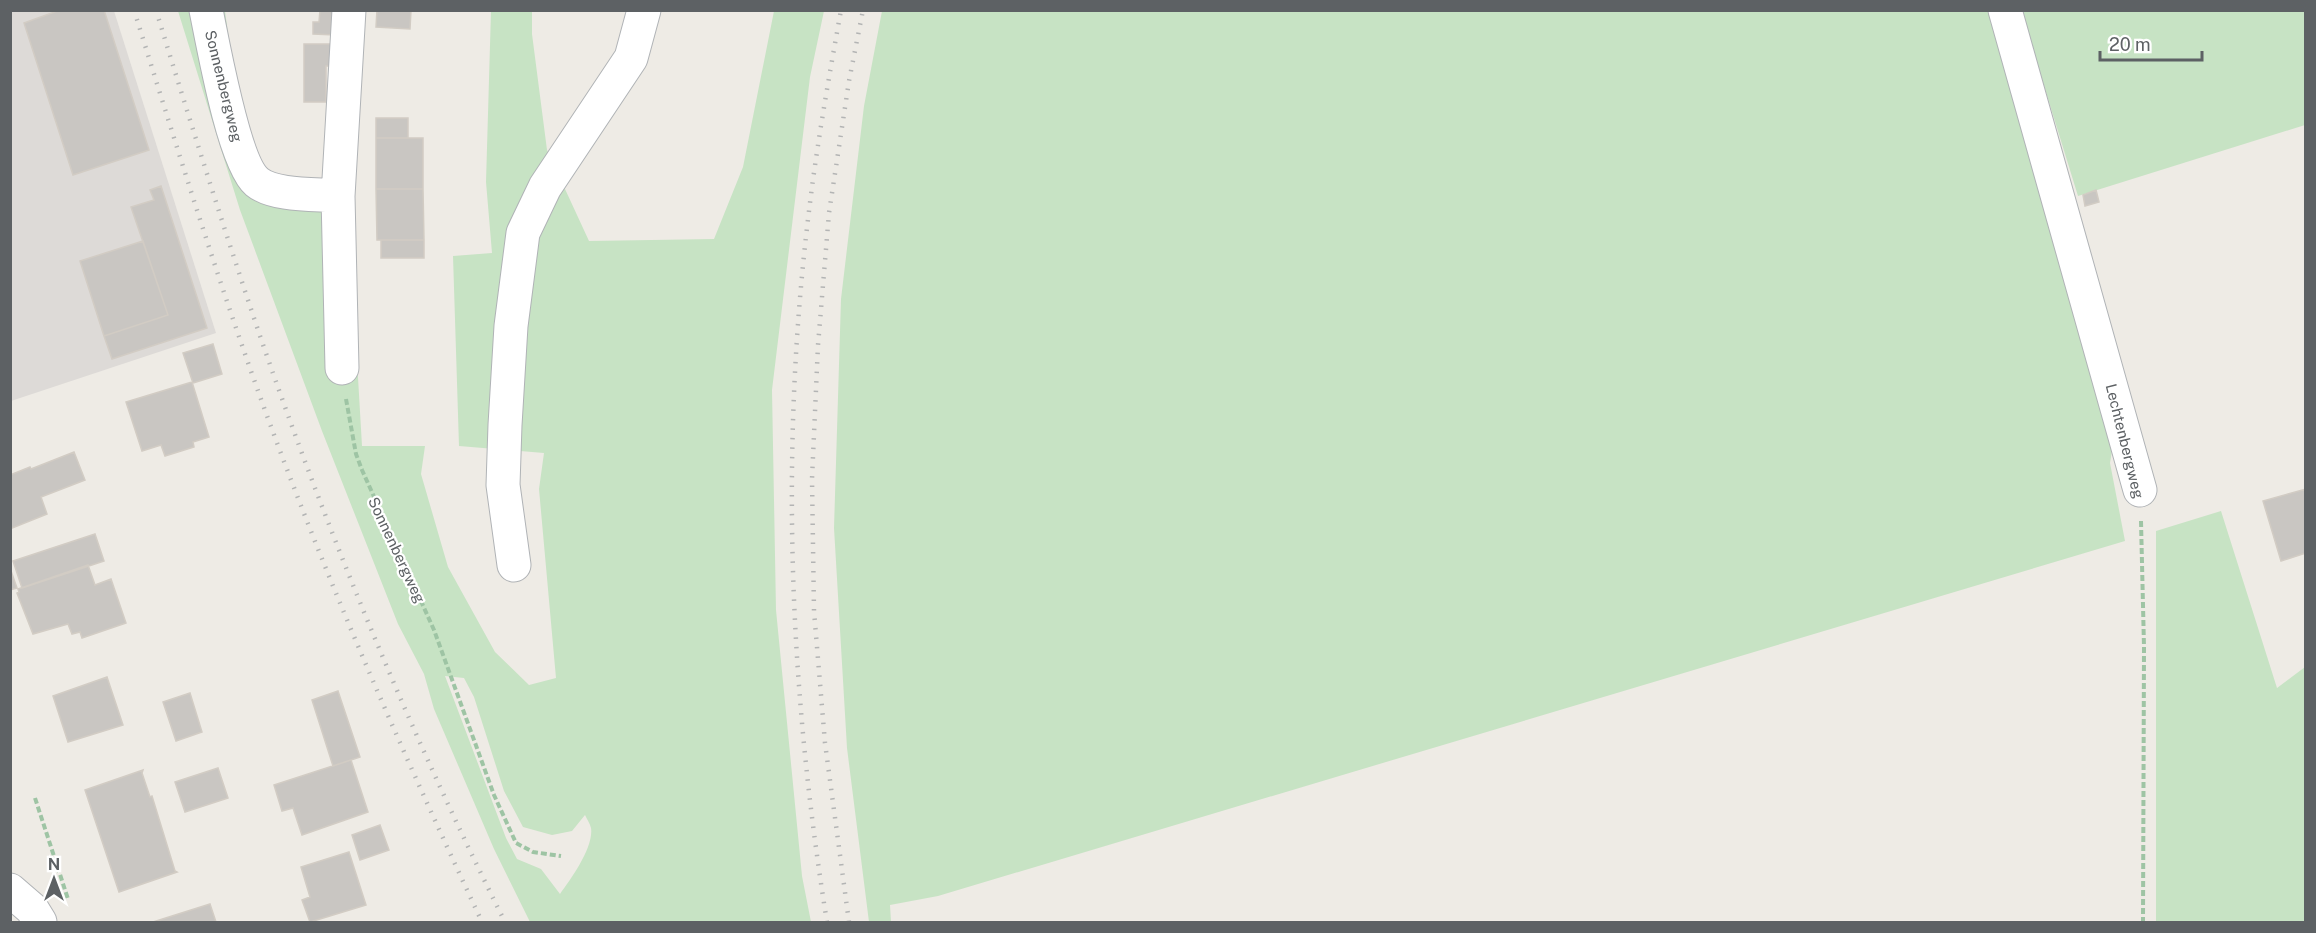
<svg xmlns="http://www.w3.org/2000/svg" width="2316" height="933" viewBox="0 0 2316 933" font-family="'Public Sans',sans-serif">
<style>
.industrial{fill:#dddad7}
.green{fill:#c7e3c4;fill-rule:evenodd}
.building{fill:#c9c6c2;stroke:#d2ccc4;stroke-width:1.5}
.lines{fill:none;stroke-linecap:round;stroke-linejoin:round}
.minor-casing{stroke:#b0b3b6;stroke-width:35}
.path{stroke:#9ec4a4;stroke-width:4;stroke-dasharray:6 3;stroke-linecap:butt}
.minor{stroke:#fff;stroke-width:33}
.rail{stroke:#b3b4b4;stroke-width:4.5;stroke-dasharray:1.5 8;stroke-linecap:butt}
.labels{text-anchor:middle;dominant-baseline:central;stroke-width:4.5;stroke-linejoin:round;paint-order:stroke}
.street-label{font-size:15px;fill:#5d6164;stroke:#fff}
</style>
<rect width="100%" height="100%" fill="#eeebe5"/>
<!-- industrial -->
<path class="industrial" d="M10 11H114L216 333 11 401Z"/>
<!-- green -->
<path class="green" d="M1994 10 2114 438 2110 463 2125 541 938 896 890 905 891 922H869L847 748 834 528 841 299 864 106 882 11Z
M178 11H225L240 122 270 179 347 189 362 446H425L421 474 448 567 495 652 529 685 556 678 539 489 544 453 459 446 453 256 492 253 486 182 491 11H532V34L547 150 589 241 714 239 743 167 774 11H824L810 77 772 390 776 610 802 876 811 922H530L494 849 434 709 424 674 398 624 322 431 240 210ZM445 676 464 678 474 697 504 791 523 827 552 835 572 831 585 815C587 819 590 824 591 828 594 847 571 879 560 894L541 869 517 859 506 838Z
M2021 11H2305V125L2078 196Z
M2221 511 2277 688 2305 667V922H2156V531Z"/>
<!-- building -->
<path class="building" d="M60 10H104L149 150 73 175 24 23Z
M320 10H337L335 35 313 34V22H319Z
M377 10H411L410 29 376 27Z
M304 44H333V66H326V102H304Z
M376 118H408V138H376Z
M376 138H423V189H376Z
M161 186 207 328 112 359 104 336 168 315 131 207 154 200 150 190Z
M376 189H423L424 240H377Z
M2096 190 2099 202 2085 206 2083 195Z
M381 240H424V258H381Z
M143 241 168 315 104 336 80 261Z
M213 344 222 374 193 383 183 353Z
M192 382 209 437 193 442 194 447 165 456 161 445 142 451 126 402Z
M74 452 85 480 41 497 47 514 10 529V475L30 467 31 469Z
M2306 489V553L2281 561 2263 501Z
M95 534 104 561 22 588 13 561Z
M88 565 95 585 111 579 126 623 82 638 80 632 72 634 68 624 33 634 17 593 19 592 18 589Z
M10 568 17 588 10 590Z
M107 677 123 725 68 742 53 696Z
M338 691 360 757 333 766 312 700Z
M190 693 202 732 176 741 163 702Z
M351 760 368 812 302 835 293 808 282 811 274 785Z
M218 768 228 798 185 812 175 782Z
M143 770 142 773 150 797 152 796 175 871 177 872 119 892 85 790Z
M380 825 389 850 360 860 352 835Z
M349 852 366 905 310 922 302 900 310 897 301 867Z
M210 904 216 922H153Z"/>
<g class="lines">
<defs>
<path id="minor" d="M206 10C213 44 234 163 257 182 274 196 316 194 338 196L349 10
M2005 10 2140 490
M338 196 342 368
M514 565 503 485 505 425 511 326 523 233 545 187 631 58 644 10
M10 890 32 909 40 922"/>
</defs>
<!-- minor casing -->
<use href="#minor" class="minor-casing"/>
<!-- path -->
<path class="path" d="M346 399 356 454 362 470 434 630 494 795 516 843 533 852 561 856
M2141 521 2144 647 2143 922
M35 798 68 899"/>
<!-- minor -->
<use href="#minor" class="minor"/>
<!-- rail -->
<path class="rail" d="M134 10C184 170 233 330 293 485 350 634 415 779 482 922
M156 10C189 118 223 226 259 333 328 534 410 733 505 922
M827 922C789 688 780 446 809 211 817 144 829 77 841 10
M849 922 825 743 814 611 812 479 818 345 829 213 849 81 863 10"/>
</g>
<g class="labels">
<!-- street labels -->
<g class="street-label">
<text transform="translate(224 86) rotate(76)">Sonnenbergweg</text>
<text transform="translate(2125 441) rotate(76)">Lechtenbergweg</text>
<text transform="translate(397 550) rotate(65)">Sonnenbergweg</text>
</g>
</g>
<!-- border -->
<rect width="2316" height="933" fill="none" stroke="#5d6164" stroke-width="24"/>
<!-- north arrow -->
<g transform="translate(54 879)" stroke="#ffffff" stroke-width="4.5" paint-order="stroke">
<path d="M0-4.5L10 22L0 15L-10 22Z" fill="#5d6164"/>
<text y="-9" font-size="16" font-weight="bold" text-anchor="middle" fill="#5d6164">N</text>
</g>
<!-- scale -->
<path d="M2100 51v9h102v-9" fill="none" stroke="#5d6164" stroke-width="3"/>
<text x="2109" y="51" font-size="18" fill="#5d6164" stroke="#ffffff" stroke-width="4.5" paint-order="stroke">20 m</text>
</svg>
